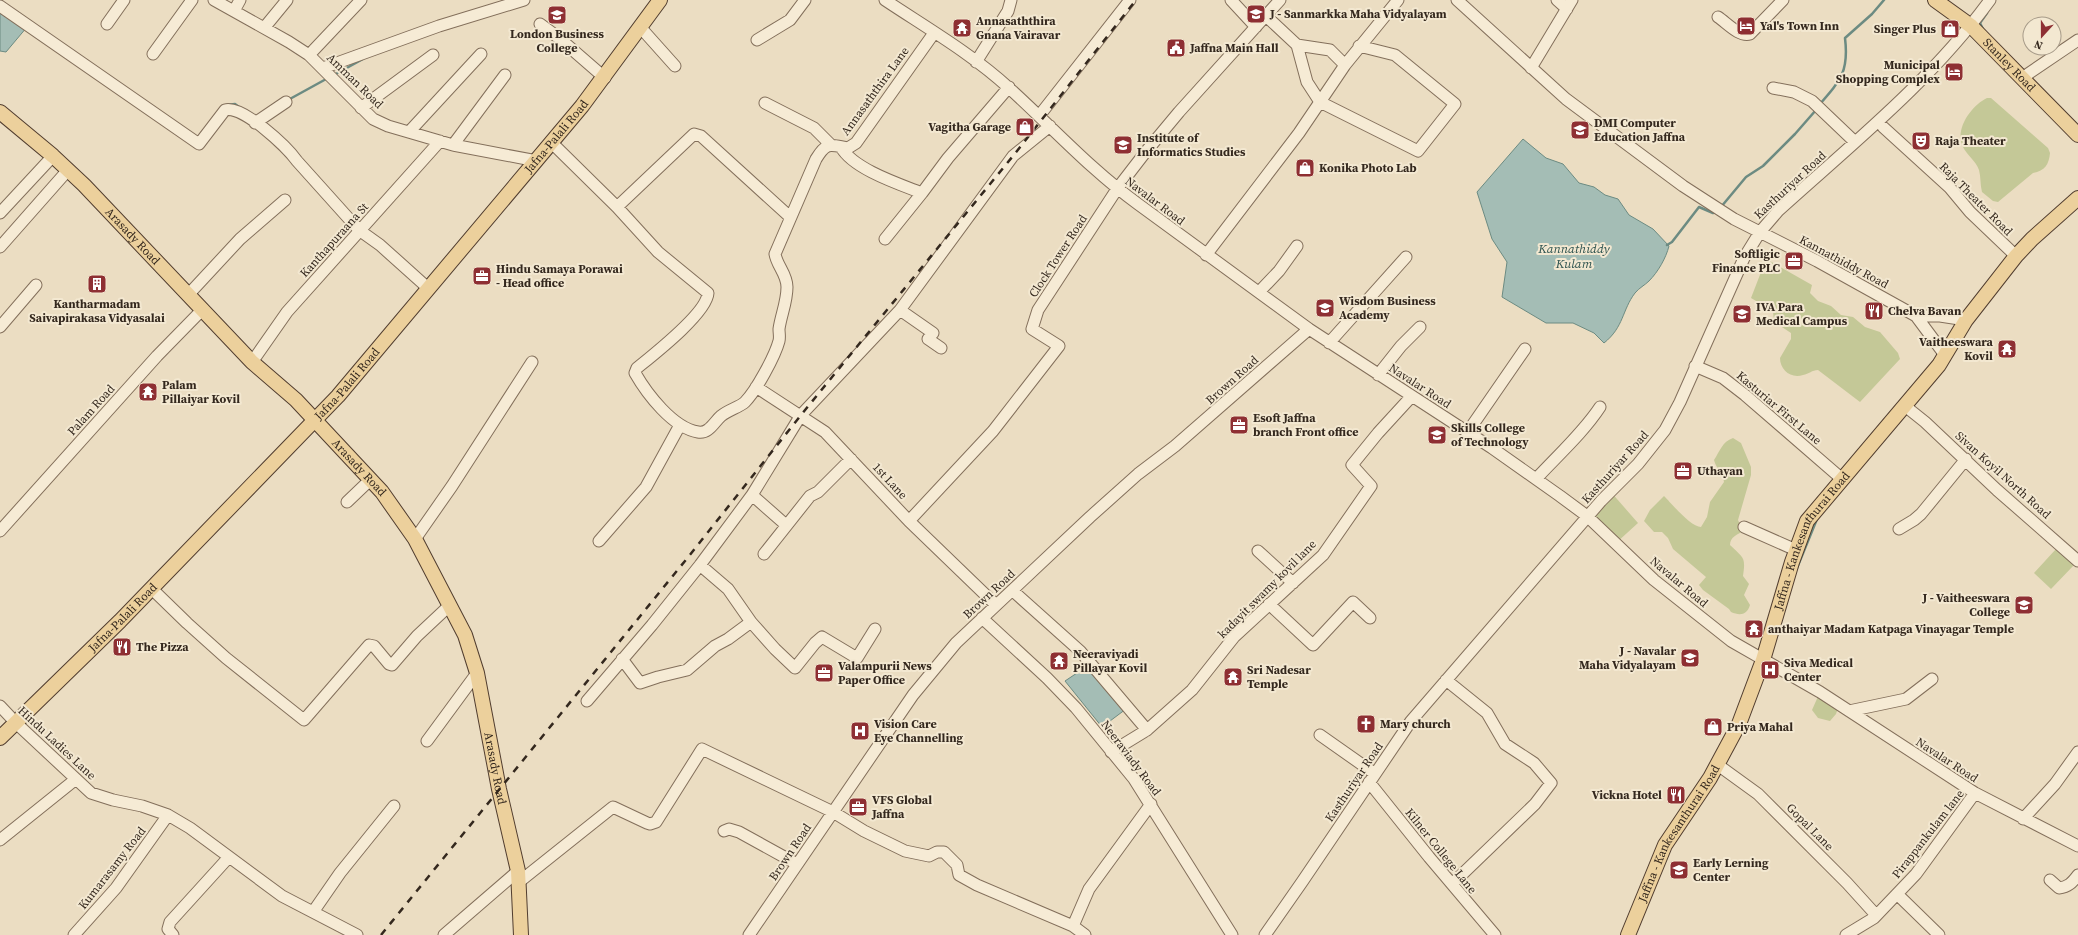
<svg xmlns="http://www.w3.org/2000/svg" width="2078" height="935" viewBox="0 0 2078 935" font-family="'Source Serif 4',serif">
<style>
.green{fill:#c4c897}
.water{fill:#a4bdb5;stroke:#6c8b82}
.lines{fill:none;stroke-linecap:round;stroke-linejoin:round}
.stream{stroke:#6c8b82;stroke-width:2.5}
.minor-casing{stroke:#836f5b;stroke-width:13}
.major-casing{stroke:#513d2f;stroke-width:16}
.minor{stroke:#f6ebd5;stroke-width:11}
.major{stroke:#ecd09c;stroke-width:14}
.rail{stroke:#34281e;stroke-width:2.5;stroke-dasharray:7 7;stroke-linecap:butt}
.labels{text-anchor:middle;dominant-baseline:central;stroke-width:4;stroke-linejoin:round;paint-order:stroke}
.poi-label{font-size:12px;font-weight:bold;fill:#34281e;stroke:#f3e8d1;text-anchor:start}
.street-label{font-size:12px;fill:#34281e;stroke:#f3e8d1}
.water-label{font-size:13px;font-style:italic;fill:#2e534f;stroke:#f3e8d1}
</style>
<rect width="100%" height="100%" fill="#ebddc2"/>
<!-- green -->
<path class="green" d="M1987 98H1991L2048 148 2050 153C2049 164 2045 171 2033 173L1998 202 1993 201 1982 192C1980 185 1981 177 1979 170 1976 161 1967 155 1963 147 1954 129 1972 105 1987 98Z
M1768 260 1812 285 1810 293 1818 301 1831 306 1841 315 1853 317 1865 327 1880 332 1898 353 1900 359 1860 402 1818 370C1812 370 1809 374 1803 375 1791 379 1780 370 1780 358L1791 339V333L1774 322 1773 311 1751 298 1763 267Z
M1733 438 1741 443 1751 467V475L1738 520 1743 531C1737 535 1730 537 1730 545 1743 558 1746 556 1743 576L1749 584 1744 595 1750 605C1747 615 1740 616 1731 612L1729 609 1703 590 1699 585 1706 577 1673 549 1668 538 1662 532H1654L1644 521 1650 510 1664 496C1672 504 1691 527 1701 527L1707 517 1710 502 1724 482C1723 474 1716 468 1714 460 1720 451 1722 442 1733 438Z
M1610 491 1638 523 1616 543 1587 516Z
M2056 549 2074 565 2051 589 2034 573Z
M1820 692 1839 705 1836 714 1830 721 1818 718 1812 710Z"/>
<!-- water -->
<path class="water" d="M0 8 27 27 6 52 0 51Z
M1523 139 1546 158 1563 164 1579 183 1594 187 1605 195 1618 199 1629 215 1653 229 1669 246C1666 258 1658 272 1649 281 1645 285 1639 288 1635 293 1622 310 1624 327 1604 343L1594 333 1573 323H1546L1502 297 1507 262 1492 239 1477 192Z
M1089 665 1126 709 1102 727 1065 681Z"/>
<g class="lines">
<!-- stream -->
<path class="stream" d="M1983 29 1980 23 1987 13
M334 75 363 59
M288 100 328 78
M1820 104C1841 80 1849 71 1845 38L1872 14 1884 0
M227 105 235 104 239 107
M1721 207 1746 177 1763 166 1795 134 1816 110
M1667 245 1672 242 1699 207 1713 213 1717 212
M1797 568 1817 519"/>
<defs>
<path id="minor" d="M214 0 289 42 309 55 373 119 388 126 453 145 537 161
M885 0C927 28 972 54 1009 88 1052 127 1091 170 1138 204L1309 329 1492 448 1560 496 1587 516 1654 580 1731 641 1820 692 1975 793 2078 846
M1231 0 1256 27
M1457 0 1566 99 1683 186 1734 219 1817 261 1916 316
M1557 0 1567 9
M0 6 199 144 225 110C243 105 287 147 297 161L359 230 380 245 429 289
M234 11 240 0
M1266 16 1297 45 1307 82 1320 102 1418 151 1455 104 1395 55 1359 46
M1718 17C1727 23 1739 37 1750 34L1783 0
M107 24 124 0
M540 24 559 38 605 78
M264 28 287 0
M641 28 675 66
M757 40 790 20 805 0
M1297 45 1330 50 1345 65
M153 54 192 0
M309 55 361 0
M976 62 1008 11 1011 0
M323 68 439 26 524 0
M1531 68 1572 0
M2022 78 2078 40
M1773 88 1794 92 1812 101 1855 142
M765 103 814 128 831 145
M361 108 433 55
M1039 116 1130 0
M255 123 286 102
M1883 127 1950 188 1970 212 2016 256
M409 132 481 54
M552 143 617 207 694 134 701 136 790 217
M453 145 505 75
M841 147C853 169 899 184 922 193L885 239
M922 193 948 158 1009 87
M617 207 658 252 708 293C707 313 653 355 637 368L635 373C647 394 673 428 698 432 709 434 714 422 721 416 728 410 740 407 745 402 756 391 775 356 779 341 780 337 779 333 779 329 781 315 787 302 787 287 787 274 777 266 775 254L816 159C827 141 830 145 848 148L856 143 934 33
M0 213 53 156
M0 247 68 170
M1206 255 1299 133 1345 65 1398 0
M1259 292 1279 271 1297 246
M188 295 240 239 285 200
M900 310 933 333 928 339 941 348
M0 327 36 285
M1329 343 1406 257
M1945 355 1916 316H1940L1966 320
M252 362 287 312 440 141
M1695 366 1723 378 1745 395 1842 479
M1378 375 1401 346 1420 327
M756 387 825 432 909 521 996 605
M1905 406 1925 422 1997 490 2078 561
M1467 433 1525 349
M1536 479C1557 456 1583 433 1600 407
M752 495 786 525
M347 502 370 480
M909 521 993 431 1059 346 1032 329 1038 310 1117 189 1144 154 1179 112 1280 0
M1744 527 1796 550
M1899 529 1914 520 1921 514 1966 459
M0 531 157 356 203 309
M415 539 452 486 532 362
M599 541 646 487 680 425
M1258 551 1293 583
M764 554 810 496 818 492 851 459
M151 588 187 623 226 658 304 720 369 645 374 646 389 664 392 665 417 636 449 606
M1013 591 1080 651 1147 730
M1269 604 1313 645 1353 602 1370 618
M982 618 1047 678 1076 708 1134 779 1232 935
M751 622 775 649 795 668 815 643 822 637 857 658 875 629
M622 659 640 683 658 677 687 670 715 646 728 639 751 622 728 589 700 565
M1446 680 1487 713 1505 744 1534 763 1551 783 1535 804 1452 884
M587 701 652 625 700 565 752 495 801 415 900 310 1013 156 1050 126
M0 706 16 723 91 793 113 800 142 806 168 815 190 828 282 896 357 935
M1849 711 1906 699 1932 679
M1320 735 1374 773
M427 741 477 673
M1111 752 1147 730 1192 690 1234 637 1323 555 1371 486 1352 465 1378 433 1411 397
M1718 765 1758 794 1847 883 1876 915
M1369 782 1429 857 1495 935
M2023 819 2055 784 2078 752
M724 831 729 829 739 832 797 864
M0 840 76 779
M2050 880 2059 888C2068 887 2072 883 2078 875
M519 882 613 807 647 823 650 824 656 822 702 749 833 812 864 831 905 851 929 856 937 852H944L957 865 959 875 977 885 1073 926 1085 935
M1897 894 1939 935
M313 912 340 873 394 806
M1073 926 1089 889 1151 804
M74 935 116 888 168 815
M173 935 168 929 170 922 229 857
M444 935 518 871
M749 935 913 695 956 643 1090 517 1138 474 1175 446 1309 329
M1265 935 1302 882 1411 721 1601 501 1638 464 1665 430 1680 402 1744 258 1760 232 1778 211C1852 144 1931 81 1990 0
M1846 935 1874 918 1916 874 1975 793"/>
<g id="major">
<path id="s1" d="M1935 0 1971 26 2078 135"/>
<path id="s2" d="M0 112 53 156 84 185 252 362 296 400 382 492 415 539 465 635 477 673 499 789 518 871 521 935"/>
<path id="s3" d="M0 738 120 621 338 396 582 106 660 0"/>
<path id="s4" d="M1628 935 1665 845 1710 778 1739 724 1763 660 1792 562 1807 521 1939 365 1966 320 2016 256 2032 239 2078 198"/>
</g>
</defs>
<!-- minor casing -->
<use href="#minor" class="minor-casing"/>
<!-- major casing -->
<use href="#major" class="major-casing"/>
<!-- minor -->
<use href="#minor" class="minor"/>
<!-- major -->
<use href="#major" class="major"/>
<!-- rail -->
<path class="rail" d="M381 935 689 556 801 415 1013 156 1136 0"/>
</g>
<!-- icons -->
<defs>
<symbol id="school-square" viewBox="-11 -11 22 22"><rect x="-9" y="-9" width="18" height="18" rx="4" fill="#8e2f33" stroke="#f3e8d1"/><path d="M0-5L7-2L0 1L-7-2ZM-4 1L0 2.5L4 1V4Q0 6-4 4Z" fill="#fff"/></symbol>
<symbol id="university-square" viewBox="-11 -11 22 22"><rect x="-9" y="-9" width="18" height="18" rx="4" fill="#8e2f33" stroke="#f3e8d1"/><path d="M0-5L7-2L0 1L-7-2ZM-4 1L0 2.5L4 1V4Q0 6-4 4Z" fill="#fff"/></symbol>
<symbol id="hotel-square" viewBox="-11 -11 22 22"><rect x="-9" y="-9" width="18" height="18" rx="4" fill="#8e2f33" stroke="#f3e8d1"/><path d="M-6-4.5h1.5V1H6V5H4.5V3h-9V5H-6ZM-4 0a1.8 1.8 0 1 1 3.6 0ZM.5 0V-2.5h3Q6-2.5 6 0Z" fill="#fff"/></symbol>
<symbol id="temple-square" viewBox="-11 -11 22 22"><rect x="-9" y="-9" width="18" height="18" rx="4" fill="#8e2f33" stroke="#f3e8d1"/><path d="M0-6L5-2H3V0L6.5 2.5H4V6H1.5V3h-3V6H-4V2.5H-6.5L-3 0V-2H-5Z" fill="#fff"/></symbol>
<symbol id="shop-square" viewBox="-11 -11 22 22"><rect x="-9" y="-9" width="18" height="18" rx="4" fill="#8e2f33" stroke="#f3e8d1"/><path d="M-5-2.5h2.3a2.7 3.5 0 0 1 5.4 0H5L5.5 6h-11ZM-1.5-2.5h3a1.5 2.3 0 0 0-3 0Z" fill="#fff"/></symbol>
<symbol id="civic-square" viewBox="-11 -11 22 22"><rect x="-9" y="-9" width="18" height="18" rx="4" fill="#8e2f33" stroke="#f3e8d1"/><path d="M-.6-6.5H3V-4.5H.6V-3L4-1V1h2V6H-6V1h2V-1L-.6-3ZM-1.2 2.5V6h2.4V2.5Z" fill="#fff"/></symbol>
<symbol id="theatre-square" viewBox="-11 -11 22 22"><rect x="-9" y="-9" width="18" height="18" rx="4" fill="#8e2f33" stroke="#f3e8d1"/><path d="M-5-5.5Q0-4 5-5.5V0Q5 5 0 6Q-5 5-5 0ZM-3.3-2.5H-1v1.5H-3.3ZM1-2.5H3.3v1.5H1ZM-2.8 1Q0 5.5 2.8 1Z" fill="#fff"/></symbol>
<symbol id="office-square" viewBox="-11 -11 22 22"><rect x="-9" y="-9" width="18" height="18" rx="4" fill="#8e2f33" stroke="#f3e8d1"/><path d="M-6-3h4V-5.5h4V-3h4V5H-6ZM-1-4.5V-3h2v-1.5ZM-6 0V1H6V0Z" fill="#fff"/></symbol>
<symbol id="building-square" viewBox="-11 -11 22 22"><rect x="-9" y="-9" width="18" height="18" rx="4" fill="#8e2f33" stroke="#f3e8d1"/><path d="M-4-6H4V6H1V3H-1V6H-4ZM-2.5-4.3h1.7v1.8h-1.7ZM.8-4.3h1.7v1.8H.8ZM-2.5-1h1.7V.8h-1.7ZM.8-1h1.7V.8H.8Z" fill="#fff"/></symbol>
<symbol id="restaurant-square" viewBox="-11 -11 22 22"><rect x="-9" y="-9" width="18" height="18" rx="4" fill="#8e2f33" stroke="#f3e8d1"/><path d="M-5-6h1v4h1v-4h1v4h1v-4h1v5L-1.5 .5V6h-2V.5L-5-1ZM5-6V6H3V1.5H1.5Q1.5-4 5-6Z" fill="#fff"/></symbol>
<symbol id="hospital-square" viewBox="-11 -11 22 22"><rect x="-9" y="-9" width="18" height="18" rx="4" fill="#8e2f33" stroke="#f3e8d1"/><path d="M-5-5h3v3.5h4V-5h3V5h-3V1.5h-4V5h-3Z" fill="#fff"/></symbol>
<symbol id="church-square" viewBox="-11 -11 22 22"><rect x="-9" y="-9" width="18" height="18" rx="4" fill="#8e2f33" stroke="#f3e8d1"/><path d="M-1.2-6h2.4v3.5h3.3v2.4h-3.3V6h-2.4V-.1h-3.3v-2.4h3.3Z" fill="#fff"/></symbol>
</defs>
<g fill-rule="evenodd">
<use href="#school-square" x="1245" y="3" width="22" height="22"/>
<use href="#university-square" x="546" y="4" width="22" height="22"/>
<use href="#hotel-square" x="1735" y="15" width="22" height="22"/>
<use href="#temple-square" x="951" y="17" width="22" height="22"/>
<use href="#shop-square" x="1939" y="18" width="22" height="22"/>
<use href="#civic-square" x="1165" y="37" width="22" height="22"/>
<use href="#hotel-square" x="1943" y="61" width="22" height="22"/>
<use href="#shop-square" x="1014" y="116" width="22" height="22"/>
<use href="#university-square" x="1569" y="119" width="22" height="22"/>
<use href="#theatre-square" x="1910" y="130" width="22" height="22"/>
<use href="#university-square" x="1112" y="134" width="22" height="22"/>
<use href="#shop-square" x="1294" y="157" width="22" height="22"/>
<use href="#office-square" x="1783" y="250" width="22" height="22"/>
<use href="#office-square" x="471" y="265" width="22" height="22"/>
<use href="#building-square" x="86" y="273" width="22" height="22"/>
<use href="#university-square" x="1314" y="297" width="22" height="22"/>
<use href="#restaurant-square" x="1863" y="300" width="22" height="22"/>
<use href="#university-square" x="1731" y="303" width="22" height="22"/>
<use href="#temple-square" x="1996" y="338" width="22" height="22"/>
<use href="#temple-square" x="137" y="381" width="22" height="22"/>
<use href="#office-square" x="1228" y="414" width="22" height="22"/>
<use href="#university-square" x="1426" y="424" width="22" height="22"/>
<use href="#office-square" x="1672" y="460" width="22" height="22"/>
<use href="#school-square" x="2013" y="594" width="22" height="22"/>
<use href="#temple-square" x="1743" y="618" width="22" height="22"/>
<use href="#restaurant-square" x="111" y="636" width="22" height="22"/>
<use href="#school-square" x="1679" y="647" width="22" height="22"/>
<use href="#temple-square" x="1048" y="650" width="22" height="22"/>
<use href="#hospital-square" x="1759" y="659" width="22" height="22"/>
<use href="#office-square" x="813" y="662" width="22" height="22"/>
<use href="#temple-square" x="1222" y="666" width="22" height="22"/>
<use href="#church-square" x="1355" y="713" width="22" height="22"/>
<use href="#shop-square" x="1702" y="716" width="22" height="22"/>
<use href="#hospital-square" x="849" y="720" width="22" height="22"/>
<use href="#restaurant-square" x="1665" y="784" width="22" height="22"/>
<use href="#office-square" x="847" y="796" width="22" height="22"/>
<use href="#school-square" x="1668" y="859" width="22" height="22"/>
</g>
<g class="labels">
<!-- poi labels -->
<g class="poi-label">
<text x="1270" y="14">J - Sanmarkka Maha Vidyalayam</text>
<text x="976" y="21">Annasaththira<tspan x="976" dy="14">Gnana Vairavar</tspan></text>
<text x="1760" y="26">Yal's Town Inn</text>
<text x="1936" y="29" text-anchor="end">Singer Plus</text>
<text x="557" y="34" text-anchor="middle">London Business<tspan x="557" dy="14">College</tspan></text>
<text x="1190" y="48">Jaffna Main Hall</text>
<text x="1940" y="65" text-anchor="end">Municipal<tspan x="1940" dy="14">Shopping Complex</tspan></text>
<text x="1594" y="123">DMI Computer<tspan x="1594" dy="14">Education Jaffna</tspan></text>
<text x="1011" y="127" text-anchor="end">Vagitha Garage</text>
<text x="1137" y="138">Institute of<tspan x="1137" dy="14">Informatics Studies</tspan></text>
<text x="1935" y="141">Raja Theater</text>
<text x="1319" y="168">Konika Photo Lab</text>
<text x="1780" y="254" text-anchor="end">Softligic<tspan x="1780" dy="14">Finance PLC</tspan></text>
<text x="496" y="269">Hindu Samaya Porawai<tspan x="496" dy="14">- Head office</tspan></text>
<text x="1339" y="301">Wisdom Business<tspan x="1339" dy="14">Academy</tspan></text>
<text x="97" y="304" text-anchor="middle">Kantharmadam<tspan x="97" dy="14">Saivapirakasa Vidyasalai</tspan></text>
<text x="1756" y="307">IVA Para<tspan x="1756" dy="14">Medical Campus</tspan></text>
<text x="1888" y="311">Chelva Bavan</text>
<text x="1993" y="342" text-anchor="end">Vaitheeswara<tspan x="1993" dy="14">Kovil</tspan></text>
<text x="162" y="385">Palam<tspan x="162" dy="14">Pillaiyar Kovil</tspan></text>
<text x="1253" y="418">Esoft Jaffna<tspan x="1253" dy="14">branch Front office</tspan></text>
<text x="1451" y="428">Skills College<tspan x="1451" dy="14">of Technology</tspan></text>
<text x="1697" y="471">Uthayan</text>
<text x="2010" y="598" text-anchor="end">J - Vaitheeswara<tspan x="2010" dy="14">College</tspan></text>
<text x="1768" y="629">anthaiyar Madam Katpaga Vinayagar Temple</text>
<text x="136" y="647">The Pizza</text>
<text x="1676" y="651" text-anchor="end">J - Navalar<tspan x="1676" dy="14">Maha Vidyalayam</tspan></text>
<text x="1073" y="654">Neeraviyadi<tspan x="1073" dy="14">Pillayar Kovil</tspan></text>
<text x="1784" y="663">Siva Medical<tspan x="1784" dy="14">Center</tspan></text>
<text x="838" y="666">Valampurii News<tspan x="838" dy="14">Paper Office</tspan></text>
<text x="1247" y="670">Sri Nadesar<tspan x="1247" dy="14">Temple</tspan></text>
<text x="874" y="724">Vision Care<tspan x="874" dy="14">Eye Channelling</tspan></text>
<text x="1380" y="724">Mary church</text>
<text x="1727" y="727">Priya Mahal</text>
<text x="1662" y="795" text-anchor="end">Vickna Hotel</text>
<text x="872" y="800">VFS Global<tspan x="872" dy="14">Jaffna</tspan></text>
<text x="1693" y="863">Early Lerning<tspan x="1693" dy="14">Center</tspan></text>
</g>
<!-- street labels -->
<g class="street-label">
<text stroke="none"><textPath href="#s1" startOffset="99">Stanley Road</textPath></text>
<text transform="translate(355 81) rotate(44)">Amman Road</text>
<text transform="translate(875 91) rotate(-54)">Annasaththira Lane</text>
<text stroke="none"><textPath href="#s3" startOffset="820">Jafna-Palali Road</textPath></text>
<text transform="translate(1790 185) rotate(-43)">Kasthuriyar Road</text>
<text transform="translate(1976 199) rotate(45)">Raja Theater Road</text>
<text transform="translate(1155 201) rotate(37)">Navalar Road</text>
<text stroke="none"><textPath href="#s2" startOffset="182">Arasady Road</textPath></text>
<text transform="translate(334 240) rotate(-48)">Kanthapuraana St</text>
<text transform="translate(1058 256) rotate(-57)">Clock Tower Road</text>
<text transform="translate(1844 262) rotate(28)">Kannathiddy Road</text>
<text transform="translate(1232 380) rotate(-42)">Brown Road</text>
<text stroke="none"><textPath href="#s3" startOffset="496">Jafna-Palali Road</textPath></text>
<text transform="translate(1420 386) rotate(33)">Navalar Road</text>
<text transform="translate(1779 408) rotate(40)">Kasturiar First Lane</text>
<text transform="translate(91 410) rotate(-48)">Palam Road</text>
<text transform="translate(1615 467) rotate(-48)">Kasthuriyar Road</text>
<text stroke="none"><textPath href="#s2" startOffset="506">Arasady Road</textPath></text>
<text transform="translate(2003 475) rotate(42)">Sivan Koyil North Road</text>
<text transform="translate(890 481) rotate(47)">1st Lane</text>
<text stroke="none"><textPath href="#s4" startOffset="438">Jaffna - Kankesanthurai Road</textPath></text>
<text transform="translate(1679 582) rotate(40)">Navalar Road</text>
<text transform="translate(1267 589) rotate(-45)">kadayit swamy kovil lane</text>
<text transform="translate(989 594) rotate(-43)">Brown Road</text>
<text stroke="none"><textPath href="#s3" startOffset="172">Jafna-Palali Road</textPath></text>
<text transform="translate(57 743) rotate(43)">Hindu Ladies Lane</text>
<text transform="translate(1131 758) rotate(53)">Neeraviady Road</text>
<text transform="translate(1947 760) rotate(33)">Navalar Road</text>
<text stroke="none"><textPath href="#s2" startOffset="842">Arasady Road</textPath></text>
<text transform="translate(1354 782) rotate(-56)">Kasthuriyar Road</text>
<text transform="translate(1810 827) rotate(45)">Gopal Lane</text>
<text stroke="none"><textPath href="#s4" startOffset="114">Jaffna - Kankesanthurai Road</textPath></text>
<text transform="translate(1928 834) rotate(-52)">Pirappankulam lane</text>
<text transform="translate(1441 851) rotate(51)">Kilner College Lane</text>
<text transform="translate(790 852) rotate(-56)">Brown Road</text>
<text transform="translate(112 868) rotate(-52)">Kumarasamy Road</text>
</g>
<!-- water labels -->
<g class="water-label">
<text x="1574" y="248">Kannathiddy<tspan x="1574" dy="15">Kulam</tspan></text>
</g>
</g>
<!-- north arrow -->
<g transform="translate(2042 36) rotate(201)"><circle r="19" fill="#f3e8d1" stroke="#a79b89"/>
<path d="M0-3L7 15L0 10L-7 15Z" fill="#8e2f33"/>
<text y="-6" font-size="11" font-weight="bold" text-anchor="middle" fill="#34281e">N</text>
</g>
</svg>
